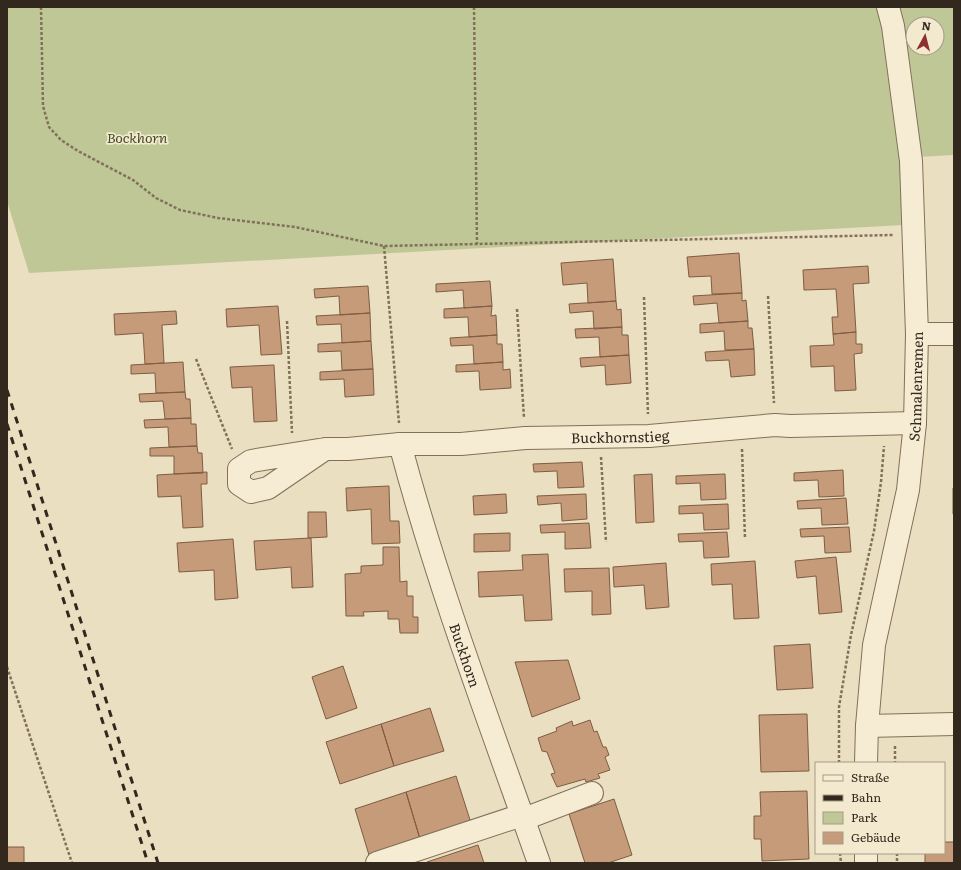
<svg xmlns="http://www.w3.org/2000/svg" width="961" height="870" viewBox="0 0 961 870" font-family="Literata,serif">
<style>
.green{fill:#bfc796;fill-rule:evenodd}
.building{fill:#c59b79;stroke:#7f5c42}
.lines{fill:none;stroke-linecap:round;stroke-linejoin:round}
.minor-casing{stroke:#82705a;stroke-width:24}
.path{stroke:#82705a;stroke-width:2.5;stroke-dasharray:3 2;stroke-linecap:butt}
.minor{stroke:#f6ecd3;stroke-width:22}
.rail{stroke:#32281d;stroke-width:3;stroke-dasharray:7 7;stroke-linecap:butt}
.labels{text-anchor:middle;dominant-baseline:central;stroke-width:3.5;stroke-linejoin:round;paint-order:stroke}
.park-label{font-size:14px;font-style:italic;fill:#424d25;stroke:#f2e9cf}
.street-label{font-size:14px;fill:#32281d;stroke:#f2e9cf}
</style>
<rect width="100%" height="100%" fill="#eadfc1"/>
<!-- green -->
<path class="green" d="M7 7H954V155L900 158 903 225 29 273 7 201ZM913 24H937V48H913Z"/>
<!-- building -->
<path class="building" d="M739 253 742 293 712 294 711 276 689 277 687 257Z
M613 259 616 301 588 303 587 283 563 285 561 263Z
M868 266 869 283 853 284 856 332 833 334 832 317H838L836 289 804 290 803 270Z
M490 281 492 306 464 308 463 290 436 292V284Z
M368 286 370 313 340 315 339 296 315 298 314 289Z
M742 293V301L746 300 748 321 719 323 717 303 694 305 693 296Z
M616 301 617 310 621 309 622 327 594 329 593 311 570 313 569 304Z
M278 306 282 354 261 355 259 325 227 327 226 309Z
M492 306 491 316 496 315 497 335 469 337 468 317 444 318V309Z
M176 311 177 324 162 325 164 363 145 364 143 333 115 335 114 314Z
M370 313 371 341 342 343 341 324 317 325 316 316Z
M748 321V328H752L754 349 725 350 724 331 700 333V324Z
M622 327V335H628L629 355 600 357 599 337 576 338 575 329Z
M856 332V344H862V353L854 354 856 390 835 391 834 366 811 367 810 346 834 345 833 334Z
M497 335V344H502L503 362 474 364 473 345 451 346 450 338Z
M371 341 373 369 342 370 341 351 318 352V344Z
M754 349 755 375 731 377 729 360 706 361 705 352Z
M629 355 631 383 606 385 605 365 581 367 580 358Z
M183 362 185 392 156 393 155 373 131 374V365Z
M503 362V370L510 369 511 388 480 390 479 371 456 372V365Z
M274 365 277 421 254 422 252 387 232 388 230 367Z
M373 369 374 395 345 397 344 379 320 380V372Z
M185 392 186 399H190L191 418 165 419 163 401 140 402 139 394Z
M191 418V424H196L197 446 169 447 168 427 145 428 144 420Z
M197 446 198 453H202L203 473 174 474V456H150V448Z
M582 462 584 487 558 488 557 471 534 472 533 464Z
M843 470 844 496 819 497 818 480 794 481V473Z
M207 472V484H201L203 527 183 528 181 496 158 497 157 475Z
M652 474 654 522 636 523 634 475Z
M725 474 726 499 701 500 700 483 676 484V476Z
M389 486 390 521H399L400 543 372 544 371 509 347 511 346 488Z
M953 488H954V514H953Z
M506 494 507 513 474 515 473 496Z
M586 494 587 519 562 521 561 503 538 505 537 496Z
M846 498 848 524 822 525 821 508 798 509 797 501Z
M728 504 729 529 704 530 703 513 679 514V506Z
M308 512H326L327 537 308 538Z
M589 523 591 548 565 549V532L541 533 540 525Z
M849 527 851 552 825 553 824 536 801 537 800 529Z
M727 532 729 557 704 558 703 541 679 542 678 534Z
M510 533V551L474 552V534Z
M311 538 313 587 292 588 291 567 256 570 254 541Z
M233 539 238 598 215 600 214 570 179 572 177 543Z
M383 547H399L400 582 407 581V596H413V617H418V633H400L399 619H388V611L363 612 364 616H346L345 574 361 573V566L383 565Z
M548 554 552 620 525 621 523 595 479 597 478 572 523 570 522 555Z
M836 557 842 612 819 614 816 576 797 578 795 561Z
M755 561 759 618 734 619 732 584 712 585 711 564Z
M666 563 669 607 646 609 644 585 614 587 613 567Z
M609 568 611 614 592 615V591L565 592 564 569Z
M810 644 813 688 777 690 774 646Z
M568 660 580 699 532 717 515 662Z
M343 666 357 708 326 719 312 677Z
M430 708 444 751 394 766 381 724Z
M807 714 809 771 761 772 759 715Z
M590 720 594 732 597 731 603 747H606L609 755 605 757 610 770 598 774 600 778 586 782 585 779 557 787 551 774 555 773 547 752 542 751 538 738 557 731 556 728 572 721 573 726Z
M381 724 394 766 340 784 326 742Z
M456 776 471 823 420 839 406 792Z
M807 791 809 859 762 861 761 839H754V816H761L760 792Z
M406 792 420 839 369 855 355 809Z
M614 799 632 855 608 863H585L569 814Z
M944 842H954V863H925V853H944Z
M478 845 484 863H427V862Z
M7 847H24V863H7Z"/>
<g class="lines">
<defs>
<g id="minor">
<path d="M917 334H954"/>
<path id="s1" d="M400 444C438 587 490 724 539 863"/>
<path id="s2" d="M325 449 268 488 251 492 239 484V469L251 461 325 449H348L400 444H461L525 438 649 436 775 425 790 426 915 423"/>
<path d="M867 726 954 724"/>
<path id="s3" d="M866 763 867 726 874 645 908 490 915 423 917 334 911 161 893 26 888 7"/>
<path d="M524 819 592 793"/>
<path d="M377 863 522 815"/>
<path d="M866 863V853"/>
</g>
</defs>
<!-- minor casing -->
<use href="#minor" class="minor-casing"/>
<!-- path -->
<path class="path" d="M41 7 43 106 49 127 61 140 78 151 133 180 156 198 180 210 218 218 295 227 384 246 893 235
M474 7 477 244
M384 246 399 423
M768 296 774 403
M644 297 648 414
M517 309 524 418
M287 321 292 433
M196 359 232 449
M742 449 745 539
M601 457 606 542
M7 667 72 863
M895 746V763
M839 763V707L851 635 874 531 881 482 884 446
M840 853 841 863
M897 853V863"/>
<!-- minor -->
<use href="#minor" class="minor"/>
<!-- rail -->
<path class="rail" d="M7 390 158 863
M7 424 148 863"/>
</g>
<g class="labels">
<!-- park labels -->
<g class="park-label">
<text x="137" y="137">Bockhorn</text>
</g>
<!-- street labels -->
<g class="street-label">
<text stroke="none"><textPath href="#s3" startOffset="381">Schmalenremen</textPath></text>
<text stroke="none"><textPath href="#s2" startOffset="501">Buckhornstieg</textPath></text>
<text stroke="none"><textPath href="#s1" startOffset="221">Buckhorn</textPath></text>
</g>
</g>
<!-- border -->
<rect width="961" height="870" fill="none" stroke="#32281d" stroke-width="16"/>
<!-- legend -->
<rect x="815" y="762" width="130" height="92" fill="#f2e9cf" stroke="#a59c88"/>
<rect x="823" y="775" width="20" height="6" fill="#f6ecd3" stroke="#a59c88"/>
<text x="851" y="782" font-size="12" fill="#32281d">Straße</text>
<rect x="823" y="795" width="20" height="6" fill="#32281d" stroke="#a59c88"/>
<text x="851" y="802" font-size="12" fill="#32281d">Bahn</text>
<rect x="823" y="812" width="20" height="12" fill="#bfc796" stroke="#a59c88"/>
<text x="851" y="822" font-size="12" fill="#32281d">Park</text>
<rect x="823" y="832" width="20" height="12" fill="#c59b79" stroke="#a59c88"/>
<text x="851" y="842" font-size="12" fill="#32281d">Gebäude</text>
<!-- north arrow -->
<g transform="translate(925 36) rotate(7)"><circle r="19" fill="#f2e9cf" stroke="#a59c88"/>
<path d="M0-3L7 15L0 10L-7 15Z" fill="#8c312f"/>
<text y="-6" font-size="11" font-weight="bold" text-anchor="middle" fill="#32281d">N</text>
</g>
</svg>
